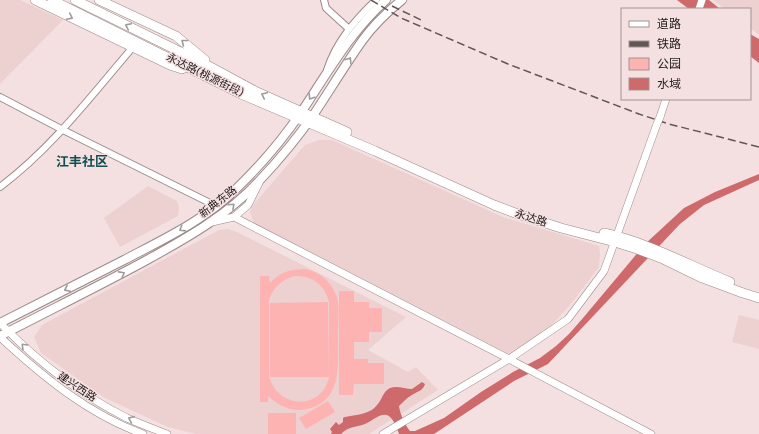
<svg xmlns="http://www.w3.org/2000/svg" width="759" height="434" viewBox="0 0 759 434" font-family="Figtree,'Noto Sans SC',sans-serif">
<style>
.built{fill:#edd1d1}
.green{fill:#feb3b3;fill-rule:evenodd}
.water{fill:#ce696c}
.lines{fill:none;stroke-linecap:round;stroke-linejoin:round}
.minor-casing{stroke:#9c8a8a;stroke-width:8}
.tertiary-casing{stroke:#9c8a8a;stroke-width:8}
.secondary-casing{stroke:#9c8a8a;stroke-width:10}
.primary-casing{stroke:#9c8a8a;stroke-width:10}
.minor{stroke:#fff;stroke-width:6}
.tertiary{stroke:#fff;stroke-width:7}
.secondary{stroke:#fff;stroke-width:8}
.primary{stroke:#fff;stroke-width:9}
.rail{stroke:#615656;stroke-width:1.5;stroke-dasharray:8 4;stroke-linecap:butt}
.tertiary-bridge-casing{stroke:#9c8a8a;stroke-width:8;stroke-linecap:butt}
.tertiary-bridge{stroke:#fff;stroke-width:7}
.oneway{stroke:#9e9b9b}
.labels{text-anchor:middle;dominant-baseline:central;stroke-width:3;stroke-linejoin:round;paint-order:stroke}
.street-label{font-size:11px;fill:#272020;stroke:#f4e0e0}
.quarter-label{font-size:13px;font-weight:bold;fill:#104e51;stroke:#f4e0e0}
</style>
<rect width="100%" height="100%" fill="#f4e0e0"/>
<!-- built -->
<path class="built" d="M0 0H20L63 20 0 84Z
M713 0H759V35L750 28V9H725Z
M319 140H332L503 217 599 246 600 254 599 267 571 304 548 329 508 354 254 223 250 212 252 206 305 145Z
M148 186 177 201 179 208 178 216 120 247 104 218Z
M228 229 237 232 406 317 368 350 408 372 416 367 438 390 369 434H196L168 427 105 398 41 353 34 337 42 325 219 230Z
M739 315 759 320V349L732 342Z"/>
<!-- green -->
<path class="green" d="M305 269C321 272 331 282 337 297 340 309 338 324 338 337 338 368 343 405 301 410 289 411 276 404 268 396V402H260V276H269L270 283C280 272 290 269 305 269ZM294 276C311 275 326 285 329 303V375L328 302 270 303V377H329C322 411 276 409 269 375V300C273 287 282 280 294 276Z
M339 291H354V302H369V308H382V332H369V342H354V359H368V363H384V384H354L353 395H339Z
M328 401 335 412 306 429 299 418Z
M268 413H296V434H268Z"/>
<!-- water -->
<path class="water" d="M677 0H709L720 9H689Z
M750 34 759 39V63L750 56Z
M759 174V180L704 205 680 224 548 364 514 381 434 434H399C397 429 393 417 387 415 380 413 373 420 367 423 358 428 349 425 341 434H331L332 432 330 429 336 422 339 425 343 422V418L345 417C355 415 371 414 377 405 382 400 383 391 390 388 397 385 405 389 412 389L422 382 425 384C423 391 418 391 412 395 408 397 403 402 399 406 400 414 405 425 410 431H415L444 418 481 392 513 372 540 358 556 346 569 334 583 318 645 244 684 208 715 192Z"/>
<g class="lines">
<defs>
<path id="minor" d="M324 0 326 8 349 29
M327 70C336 42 355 20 376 0
M0 97 63 130 216 206
M0 187C52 148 91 96 133 47"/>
<path id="tertiary" d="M699 9 702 0
M660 117 666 99
M234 217 509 359 651 434
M212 222 234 217 248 205 259 183
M0 323C37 361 79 394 127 418 140 424 154 429 167 434
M0 337C42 376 88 414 143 434
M383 434 509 359 568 319 604 271 657 124"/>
<path id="secondary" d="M0 323C41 302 83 281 124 260 162 240 205 220 236 189 260 166 283 139 302 111 328 72 351 31 386 0
M0 336C48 311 97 287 145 261 187 238 228 215 260 180 279 160 298 137 314 114 330 90 345 65 362 41 373 26 387 12 402 0"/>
<path id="primary" d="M35 0 170 65 182 69
M52 0 241 94 375 151 494 205 515 213 561 228 615 242 637 249 661 258 700 277 743 293 759 298
M75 0 203 63 255 91 347 132
M99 0 176 36 205 60
M604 233C649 243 688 265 730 282"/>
</defs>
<!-- minor casing -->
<use href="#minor" class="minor-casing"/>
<!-- tertiary casing -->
<use href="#tertiary" class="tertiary-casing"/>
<!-- secondary casing -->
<use href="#secondary" class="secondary-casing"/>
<!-- primary casing -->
<use href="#primary" class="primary-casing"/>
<!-- minor -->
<use href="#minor" class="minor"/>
<!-- tertiary -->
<use href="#tertiary" class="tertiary"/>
<!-- secondary -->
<use href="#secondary" class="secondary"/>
<!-- primary -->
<use href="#primary" class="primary"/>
<!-- rail -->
<path class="rail" d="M371 0 401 18 508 64 639 114 669 124 759 147
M392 6 421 20"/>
<defs>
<path id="tertiary-bridge" d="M657 124 660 117"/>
</defs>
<!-- tertiary-bridge casing -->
<use href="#tertiary-bridge" class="tertiary-bridge-casing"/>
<!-- tertiary-bridge -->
<use href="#tertiary-bridge" class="tertiary-bridge"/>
</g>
<!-- one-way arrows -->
<defs><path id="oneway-chevron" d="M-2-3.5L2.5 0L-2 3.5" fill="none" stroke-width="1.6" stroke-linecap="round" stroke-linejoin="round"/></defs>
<g class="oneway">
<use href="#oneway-chevron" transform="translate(70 17) rotate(26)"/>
<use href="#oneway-chevron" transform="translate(128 26) rotate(-154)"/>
<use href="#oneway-chevron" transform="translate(184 42) rotate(-142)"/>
<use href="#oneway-chevron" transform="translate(349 60) rotate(-57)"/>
<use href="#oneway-chevron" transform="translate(264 95) rotate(-155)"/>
<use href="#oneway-chevron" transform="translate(311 97) rotate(123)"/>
<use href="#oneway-chevron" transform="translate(232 206) rotate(-43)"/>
<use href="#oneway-chevron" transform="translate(182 229) rotate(148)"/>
<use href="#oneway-chevron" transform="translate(122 274) rotate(-29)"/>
<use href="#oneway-chevron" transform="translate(67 289) rotate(153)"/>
<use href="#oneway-chevron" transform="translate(24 346) rotate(-135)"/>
<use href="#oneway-chevron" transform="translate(131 419) rotate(-156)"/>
</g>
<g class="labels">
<!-- street labels -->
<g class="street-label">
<text transform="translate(205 75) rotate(26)">永达路(桃源街段)</text>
<text transform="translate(218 202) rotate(-38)">新典东路</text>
<text transform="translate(531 218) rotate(18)">永达路</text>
<text transform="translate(77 387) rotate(33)">建兴西路</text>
</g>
<!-- quarter labels -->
<g class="quarter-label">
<text x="82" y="161">江丰社区</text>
</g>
</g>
<!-- legend -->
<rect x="621" y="8" width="130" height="92" fill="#f4e0e0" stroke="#a29393"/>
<rect x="629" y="21" width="20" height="6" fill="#ffffff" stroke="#a29393"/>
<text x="657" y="28" font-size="12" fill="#272020">道路</text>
<rect x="629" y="41" width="20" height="6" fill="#615656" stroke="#a29393"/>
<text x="657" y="48" font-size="12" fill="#272020">铁路</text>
<rect x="629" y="58" width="20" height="12" fill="#feb3b3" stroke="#a29393"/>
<text x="657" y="68" font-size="12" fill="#272020">公园</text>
<rect x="629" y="78" width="20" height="12" fill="#ce696c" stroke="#a29393"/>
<text x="657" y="88" font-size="12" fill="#272020">水域</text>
</svg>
